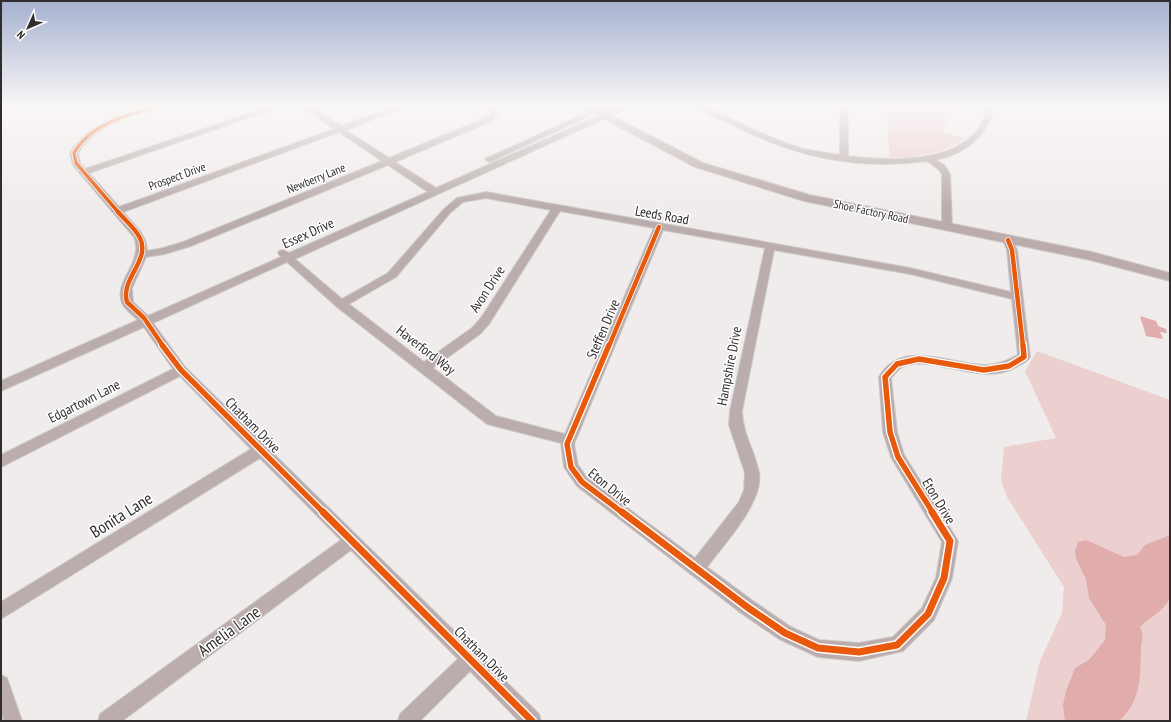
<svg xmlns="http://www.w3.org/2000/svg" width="1171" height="722" viewBox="0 0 1171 722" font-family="'PT Sans Narrow',sans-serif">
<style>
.green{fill:#eccfcf}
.water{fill:#e0acac}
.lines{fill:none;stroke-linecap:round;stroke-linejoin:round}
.street-casing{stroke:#cecaca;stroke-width:2}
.secondary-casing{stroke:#cecaca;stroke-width:2}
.street{fill:#bbadad;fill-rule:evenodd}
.secondary{fill:#bbabab;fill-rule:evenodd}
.cycleway-far3-casing{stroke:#fff;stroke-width:5}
.cycleway-far2-casing{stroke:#fff;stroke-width:6}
.cycleway-far1-casing{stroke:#fff;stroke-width:8}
.cycleway-casing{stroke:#fff;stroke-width:10}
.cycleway-far3{stroke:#e8590c;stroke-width:3.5}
.cycleway-far2{stroke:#e8590c;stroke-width:4.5}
.cycleway-far1{stroke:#e8590c;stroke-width:5.5}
.cycleway{stroke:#e8590c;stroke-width:7}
.labels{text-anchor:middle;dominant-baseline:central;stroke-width:3;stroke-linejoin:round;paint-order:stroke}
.far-street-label{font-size:12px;fill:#312d2d;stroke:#fff}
.street-label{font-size:14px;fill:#312d2d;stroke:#fff}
.near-street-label{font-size:17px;fill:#312d2d;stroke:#fff}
</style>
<rect width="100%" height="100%" fill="#f1ecec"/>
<!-- green -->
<path class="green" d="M883 106H956L942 132 965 138 960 142 938 152 913 157 890 158 886 112Z
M1037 351 1170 400V721H1026L1040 661 1062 613 1064 587 1007 497 1001 480 1004 447 1056 438 1025 371Z"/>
<!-- water -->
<path class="water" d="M1140 316 1156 321 1158 326 1166 329 1167 333 1160 332 1163 339 1146 336Z
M1170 535V598C1164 611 1150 617 1140 627 1144 637 1142 638 1141 648 1140 677 1142 700 1119 721H1065L1063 705 1066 691 1075 668 1089 660 1105 640 1106 625 1089 598 1086 579 1076 559 1075 551 1078 542 1086 540 1124 557 1137 555 1145 545Z"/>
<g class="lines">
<defs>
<path id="street" d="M148 106H161C156 110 147 111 140 113 117 121 91 131 78 153L80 163 85 169 271 106H283L89 173 119 207 334 129 301 106H310L341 126 396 106H407L346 130 389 158 476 122 486 117 490 113 488 106H496L498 113 492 121 395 162 436 188 621 106H632L295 259 342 299 388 273 444 209 457 198 486 192 910 268 1011 292 1007 250 1003 240 1005 238H1011L1017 250 1030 357C1027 362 1022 364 1018 366 981 389 935 353 902 367 898 369 894 375 891 378L897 432 904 455 958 541 952 578 934 620 903 651 859 661 818 657 779 639 741 613 577 486 564 467 561 443 487 424 337 307 287 262 153 323 185 367 539 714 541 721H519L470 671 420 721H398L400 714 458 659 351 550 122 721H98L100 714 341 540 260 458 1 619V602L251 449 180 376 1 467V455L173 369 144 327 1 391V381L138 320C133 315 127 311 123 305 111 283 145 262 134 237L73 165 70 153C86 125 119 115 148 106ZM339 132 382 161 183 242 163 248 147 251C147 234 133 224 123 212ZM388 165 428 192 289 253 283 250 279 251 278 253 281 257 148 316 133 302 132 288 146 257 165 254 191 246ZM486 198 551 210 481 318 472 328 424 362 349 304 396 277 450 213 463 202ZM560 211 654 228 565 434 496 416 433 368 480 334 489 324ZM663 230 765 248 730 411 729 425 745 473 744 490 739 502 695 558 587 478 578 465 574 444ZM774 250 910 274 1012 299 1018 355C1007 361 996 366 983 365 950 364 901 338 879 377L883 432 891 457 942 542 936 578 922 608 893 637 859 643 819 640 791 627 753 601 707 567C724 544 764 502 759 473 755 450 743 436 742 411Z
M601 106H611L492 161 489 162 485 159Z
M696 106H706L754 130 785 143 803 149 840 155V114L834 106H842L848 114V156C885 161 943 163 972 136 981 129 984 116 988 106H996C984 138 969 152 936 160L944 165 950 174 952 226 947 229 942 226V174L938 169 927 161C856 171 791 156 729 123 719 118 704 114 696 106Z
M1 675 7 678 22 721H4L1 712Z"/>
<path id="secondary" d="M580 106H593L703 163 810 195 1092 252 1170 273V281L1090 260 804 201 695 167Z"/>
</defs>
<!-- street casing -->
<use href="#street" class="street-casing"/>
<!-- secondary casing -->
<use href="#secondary" class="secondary-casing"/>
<!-- street -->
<use href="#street" class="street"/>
<!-- secondary -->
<use href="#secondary" class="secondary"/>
<defs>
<path id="cycleway-far3" d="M119 213 76 163 74 153C90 124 127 115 157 106"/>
<path id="cycleway-far2" d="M118 212C125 220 135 228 140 238 151 260 120 279 127 302L144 318 163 346
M1008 240 1012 250 1023 346
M609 346 659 227"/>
<path id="cycleway-far1" d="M162 345 181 370 324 513
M609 345 567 444 571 467 582 482 623 513
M933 513 898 457 890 432 885 377 897 364 919 359 984 370 1009 366 1024 357 1023 345"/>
<path id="cycleway" d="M323 512 532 721
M622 512 747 607 785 633 818 648 859 652 897 645 928 614 944 578 950 541 932 512"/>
</defs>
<!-- cycleway-far3 casing -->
<use href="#cycleway-far3" class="cycleway-far3-casing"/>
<!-- cycleway-far2 casing -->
<use href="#cycleway-far2" class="cycleway-far2-casing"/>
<!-- cycleway-far1 casing -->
<use href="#cycleway-far1" class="cycleway-far1-casing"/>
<!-- cycleway casing -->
<use href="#cycleway" class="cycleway-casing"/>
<!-- cycleway-far3 -->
<use href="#cycleway-far3" class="cycleway-far3"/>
<!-- cycleway-far2 -->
<use href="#cycleway-far2" class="cycleway-far2"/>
<!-- cycleway-far1 -->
<use href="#cycleway-far1" class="cycleway-far1"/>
<!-- cycleway -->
<use href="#cycleway" class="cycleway"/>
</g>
<!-- sky -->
<linearGradient id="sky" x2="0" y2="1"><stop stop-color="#a5b1d0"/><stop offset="0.51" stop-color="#f9f6f6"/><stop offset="1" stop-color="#f9f6f6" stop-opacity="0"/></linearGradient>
<rect width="1171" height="207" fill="url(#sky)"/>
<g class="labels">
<!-- far-street labels -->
<g class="far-street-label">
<text transform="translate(177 176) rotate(-20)">Prospect Drive</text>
<text transform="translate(316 178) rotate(-22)">Newberry Lane</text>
<text transform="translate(871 211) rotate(12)">Shoe Factory Road</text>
</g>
<!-- street labels -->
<g class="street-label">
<text transform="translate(662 215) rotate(10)">Leeds Road</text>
<text transform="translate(308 233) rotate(-24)">Essex Drive</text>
<text transform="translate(487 289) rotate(-57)">Avon Drive</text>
<text transform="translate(603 329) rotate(-67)">Steffen Drive</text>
<text transform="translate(426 350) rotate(38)">Haverford Way</text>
<text transform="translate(729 366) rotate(-79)">Hampshire Drive</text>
<text transform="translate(84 401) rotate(-27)">Edgartown Lane</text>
<text transform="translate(253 425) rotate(45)">Chatham Drive</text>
<text transform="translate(610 487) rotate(39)">Eton Drive</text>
<text transform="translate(939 501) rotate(59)">Eton Drive</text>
<text transform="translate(482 654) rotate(45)">Chatham Drive</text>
</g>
<!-- near-street labels -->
<g class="near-street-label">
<text transform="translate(121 515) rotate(-32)">Bonita Lane</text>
<text transform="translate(229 631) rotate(-36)">Amelia Lane</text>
</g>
</g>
<!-- border -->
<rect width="1171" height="722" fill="none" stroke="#312d2d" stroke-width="4"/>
<!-- north arrow -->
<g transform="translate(28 28) rotate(225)" stroke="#ffffff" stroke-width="3" paint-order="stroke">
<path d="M0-3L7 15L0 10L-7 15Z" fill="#312d2d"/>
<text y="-6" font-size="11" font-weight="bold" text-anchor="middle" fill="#312d2d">N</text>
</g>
</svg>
